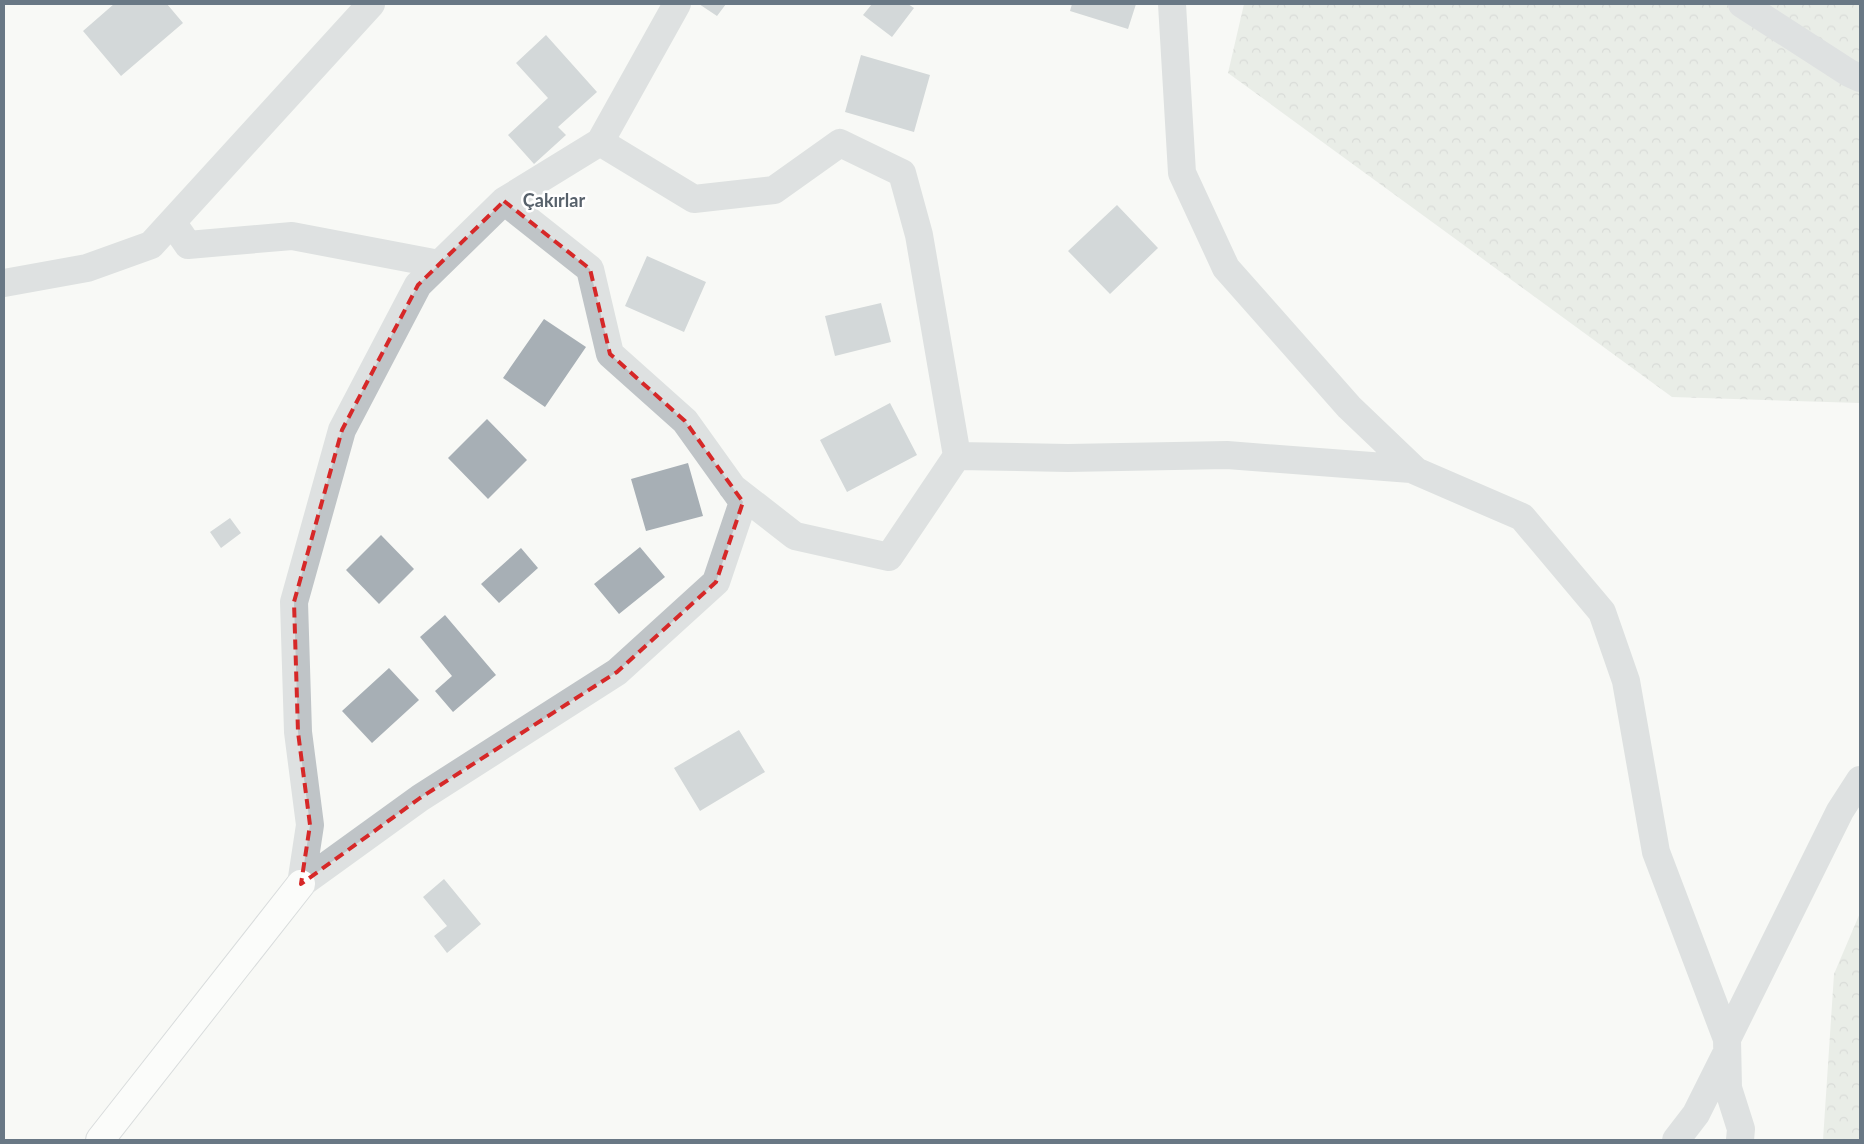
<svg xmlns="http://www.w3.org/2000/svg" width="1864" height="1144" viewBox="0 0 1864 1144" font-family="Lato,sans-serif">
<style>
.forest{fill:url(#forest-crowns)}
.building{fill:#a7afb5}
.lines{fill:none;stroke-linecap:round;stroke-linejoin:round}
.secondary-casing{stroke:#b4b9be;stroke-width:30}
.street{stroke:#bfc4c7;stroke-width:28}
.secondary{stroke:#fff;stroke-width:28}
.marked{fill:none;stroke:#d62828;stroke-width:4;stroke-dasharray:10 6;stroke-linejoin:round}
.labels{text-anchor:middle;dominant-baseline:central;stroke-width:5;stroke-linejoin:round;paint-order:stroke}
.quarter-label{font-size:18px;font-weight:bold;fill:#57616b;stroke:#fff}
</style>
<defs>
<pattern id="forest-crowns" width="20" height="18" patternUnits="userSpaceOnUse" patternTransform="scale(1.25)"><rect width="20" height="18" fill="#d8ddd6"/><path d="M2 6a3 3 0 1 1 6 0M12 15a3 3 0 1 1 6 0" fill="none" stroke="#b3b8b3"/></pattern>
</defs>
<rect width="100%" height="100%" fill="#f8f9f6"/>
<!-- forest -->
<path class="forest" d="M1244 4H1860V403L1672 397 1228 73Z
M1860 913V1140H1823L1834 974Z"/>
<!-- building -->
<path class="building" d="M114 4H167L183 23 121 76 83 31Z
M699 4H726L717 16Z
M872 4H908L914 8 892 37 863 15Z
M1072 4H1136L1128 29 1070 11Z
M546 35 597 92 558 127 566 135 534 164 508 135 548 98 516 63Z
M861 55 930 75 914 132 845 112Z
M1117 205 1158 248 1110 294 1068 251Z
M647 256 706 282 684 332 625 306Z
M881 303 891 342 835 356 825 316Z
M544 319 586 347 545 407 503 378Z
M890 403 917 455 847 492 820 440Z
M487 419 527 460 488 499 448 458Z
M688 463 703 516 646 531 631 479Z
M230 518 241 533 221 548 210 532Z
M381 535 414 569 379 604 346 570Z
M640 547 665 577 619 614 594 584Z
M521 548 538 568 499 603 481 584Z
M445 615 496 675 453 712 435 691 452 676 420 637Z
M389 668 419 700 372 743 342 711Z
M739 730 765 772 700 811 674 768Z
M444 879 481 924 447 953 434 936 447 926 423 897Z"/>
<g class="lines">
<defs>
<path id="secondary" d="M100 1140 301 884"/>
</defs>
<!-- secondary casing -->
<use href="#secondary" class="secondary-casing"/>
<!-- street -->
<path class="street" d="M1172 4 1182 173 1226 268 1349 407 1416 471
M1742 4 1849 73 1860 78
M600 142 694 199 774 190 840 143 902 173 919 235 957 456 889 557 795 536 732 487
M172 222 188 245 292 236 439 264
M4 283 87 268 151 245 371 4
M957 456 1068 458 1227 455 1411 469 1522 517 1602 612 1626 681 1656 852 1727 1039 1728 1088 1741 1129 1740 1140
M301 884 310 825 298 732 294 602 342 430 418 285 504 201 600 142 677 4
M301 884 420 798 617 672 716 582 743 502 685 421 610 354 590 269 504 201
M1727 1039 1840 811 1860 780
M1676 1140 1696 1114 1725 1056"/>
<!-- secondary -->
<use href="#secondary" class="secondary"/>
</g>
<!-- marked area -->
<path d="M0 0H1864V1144H0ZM504 201 590 269 610 354 685 421 743 502 716 582 617 672 420 798 301 884 310 825 298 732 294 602 342 430 418 285Z" fill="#f8f9f6" fill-opacity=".55" fill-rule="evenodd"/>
<path class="marked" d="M504 201 590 269 610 354 685 421 743 502 716 582 617 672 420 798 301 884 310 825 298 732 294 602 342 430 418 285Z"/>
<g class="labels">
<!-- quarter labels -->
<g class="quarter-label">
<text x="554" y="200">Çakırlar</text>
</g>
</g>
<!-- border -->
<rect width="1864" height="1144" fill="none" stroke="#697885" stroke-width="10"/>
</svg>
